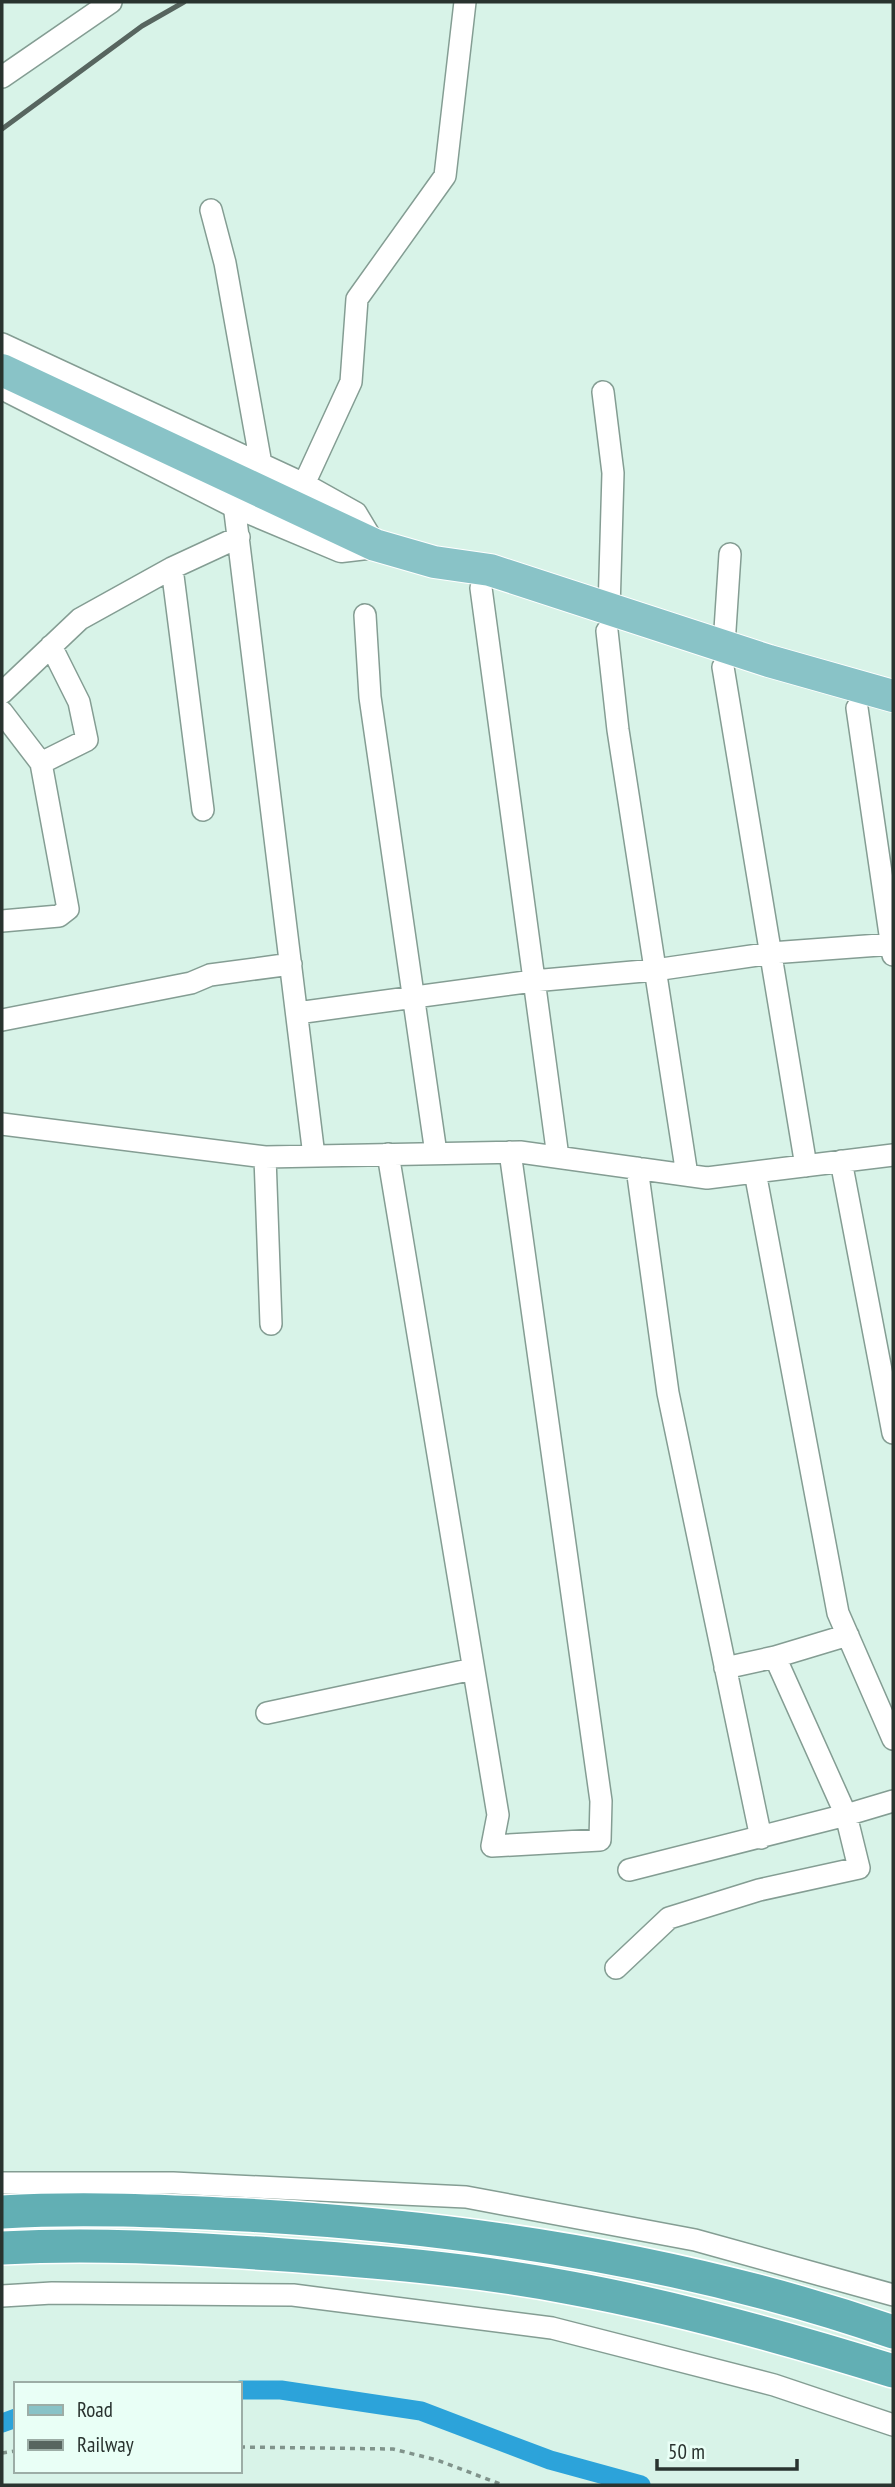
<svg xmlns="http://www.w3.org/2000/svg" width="895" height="2487" viewBox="0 0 895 2487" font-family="'PT Sans Narrow',sans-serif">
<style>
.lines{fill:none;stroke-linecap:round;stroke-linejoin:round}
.canal{stroke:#2ca3da;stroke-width:19}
.minor-casing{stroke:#849d93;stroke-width:24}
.tertiary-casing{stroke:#849d93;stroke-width:29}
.primary-casing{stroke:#fff;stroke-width:34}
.trunk-casing{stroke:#fff;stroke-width:36}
.path{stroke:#80938b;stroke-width:3.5;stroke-dasharray:5 5;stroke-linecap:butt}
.minor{stroke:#fff;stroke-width:21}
.tertiary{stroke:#fff;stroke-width:26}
.primary{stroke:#89c3c7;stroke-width:32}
.trunk{stroke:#62afb4;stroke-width:33}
.rail{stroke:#57655f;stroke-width:5}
</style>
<rect width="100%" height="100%" fill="#d8f3e8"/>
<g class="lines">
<!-- canal -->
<path class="canal" d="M240 2390H281L421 2411 550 2460 641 2485
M2 2423 16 2418"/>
<defs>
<path id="minor" d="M2 77 111 2
M211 210 225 263 261 464
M2 344 304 484 356 513 374 543
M603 392 613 473 609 610
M304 484 351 382 357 299 445 176 465 2
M234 504 314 1156
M172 568 203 810
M481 588 558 1157
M365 615 370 697 436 1153
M607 631 618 730 687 1175
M724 645 730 554
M723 667 806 1166
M2 693 80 619 172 568 239 537
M857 708 893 955
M2 712 41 763 87 740 79 702 51 646
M2 921 59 916 68 909 41 763
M297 1013 533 981 655 970 771 953 893 944
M2 1020 191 983 210 975 291 964
M2 1124 265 1157 520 1152 707 1178 893 1155
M388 1154 498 1815 492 1846 600 1840 601 1801 510 1152
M265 1157 271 1324
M841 1161 893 1433
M637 1168 668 1393 761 1838
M755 1172 838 1613 893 1739
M775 1657 848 1635
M725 1668 775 1657 846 1815 893 1801
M267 1713 473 1669
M616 1968 669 1918 759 1890 859 1868 846 1815 629 1870
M2 2183H173L466 2197 695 2240 893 2295
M2 2296 52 2293 293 2295 552 2328 774 2385 893 2425"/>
<path id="tertiary" d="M8 389 234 504 341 549 375 545"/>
<path id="primary" d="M2 370 375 545 434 562 490 570 769 661 893 696"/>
<path id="trunk" d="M2 2212C83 2207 164 2211 245 2215 464 2227 685 2260 893 2332
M2 2248C92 2243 181 2248 271 2254 371 2261 472 2269 571 2288 680 2308 787 2338 893 2371"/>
</defs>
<!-- minor casing -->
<use href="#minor" class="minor-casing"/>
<!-- tertiary casing -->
<use href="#tertiary" class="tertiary-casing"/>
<!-- primary casing -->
<use href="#primary" class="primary-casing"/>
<!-- trunk casing -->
<use href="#trunk" class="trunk-casing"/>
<!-- path -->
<path class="path" d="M240 2447 393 2449 437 2460 503 2485
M2 2453 16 2451"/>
<!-- minor -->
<use href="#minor" class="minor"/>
<!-- tertiary -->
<use href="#tertiary" class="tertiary"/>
<!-- primary -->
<use href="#primary" class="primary"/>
<!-- trunk -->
<use href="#trunk" class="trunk"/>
<!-- rail -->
<path class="rail" d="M2 129 142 26 184 2"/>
</g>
<!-- border -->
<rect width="895" height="2487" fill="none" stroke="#29332f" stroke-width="7"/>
<!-- legend -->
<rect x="14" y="2382" width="228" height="91" fill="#e9fff6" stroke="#9cada6" stroke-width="2"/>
<rect x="28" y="2405" width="35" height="10" fill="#89c3c7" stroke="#9cada6" stroke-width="2"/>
<text x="77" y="2417" font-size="21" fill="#29332f">Road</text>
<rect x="28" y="2440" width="35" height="10" fill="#57655f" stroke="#9cada6" stroke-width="2"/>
<text x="77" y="2452" font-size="21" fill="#29332f">Railway</text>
<!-- scale -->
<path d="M657 2459v10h140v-10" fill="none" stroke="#29332f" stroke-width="3.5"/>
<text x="668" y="2459" font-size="21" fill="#29332f" stroke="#e9fff6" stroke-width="5" paint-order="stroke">50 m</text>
</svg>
